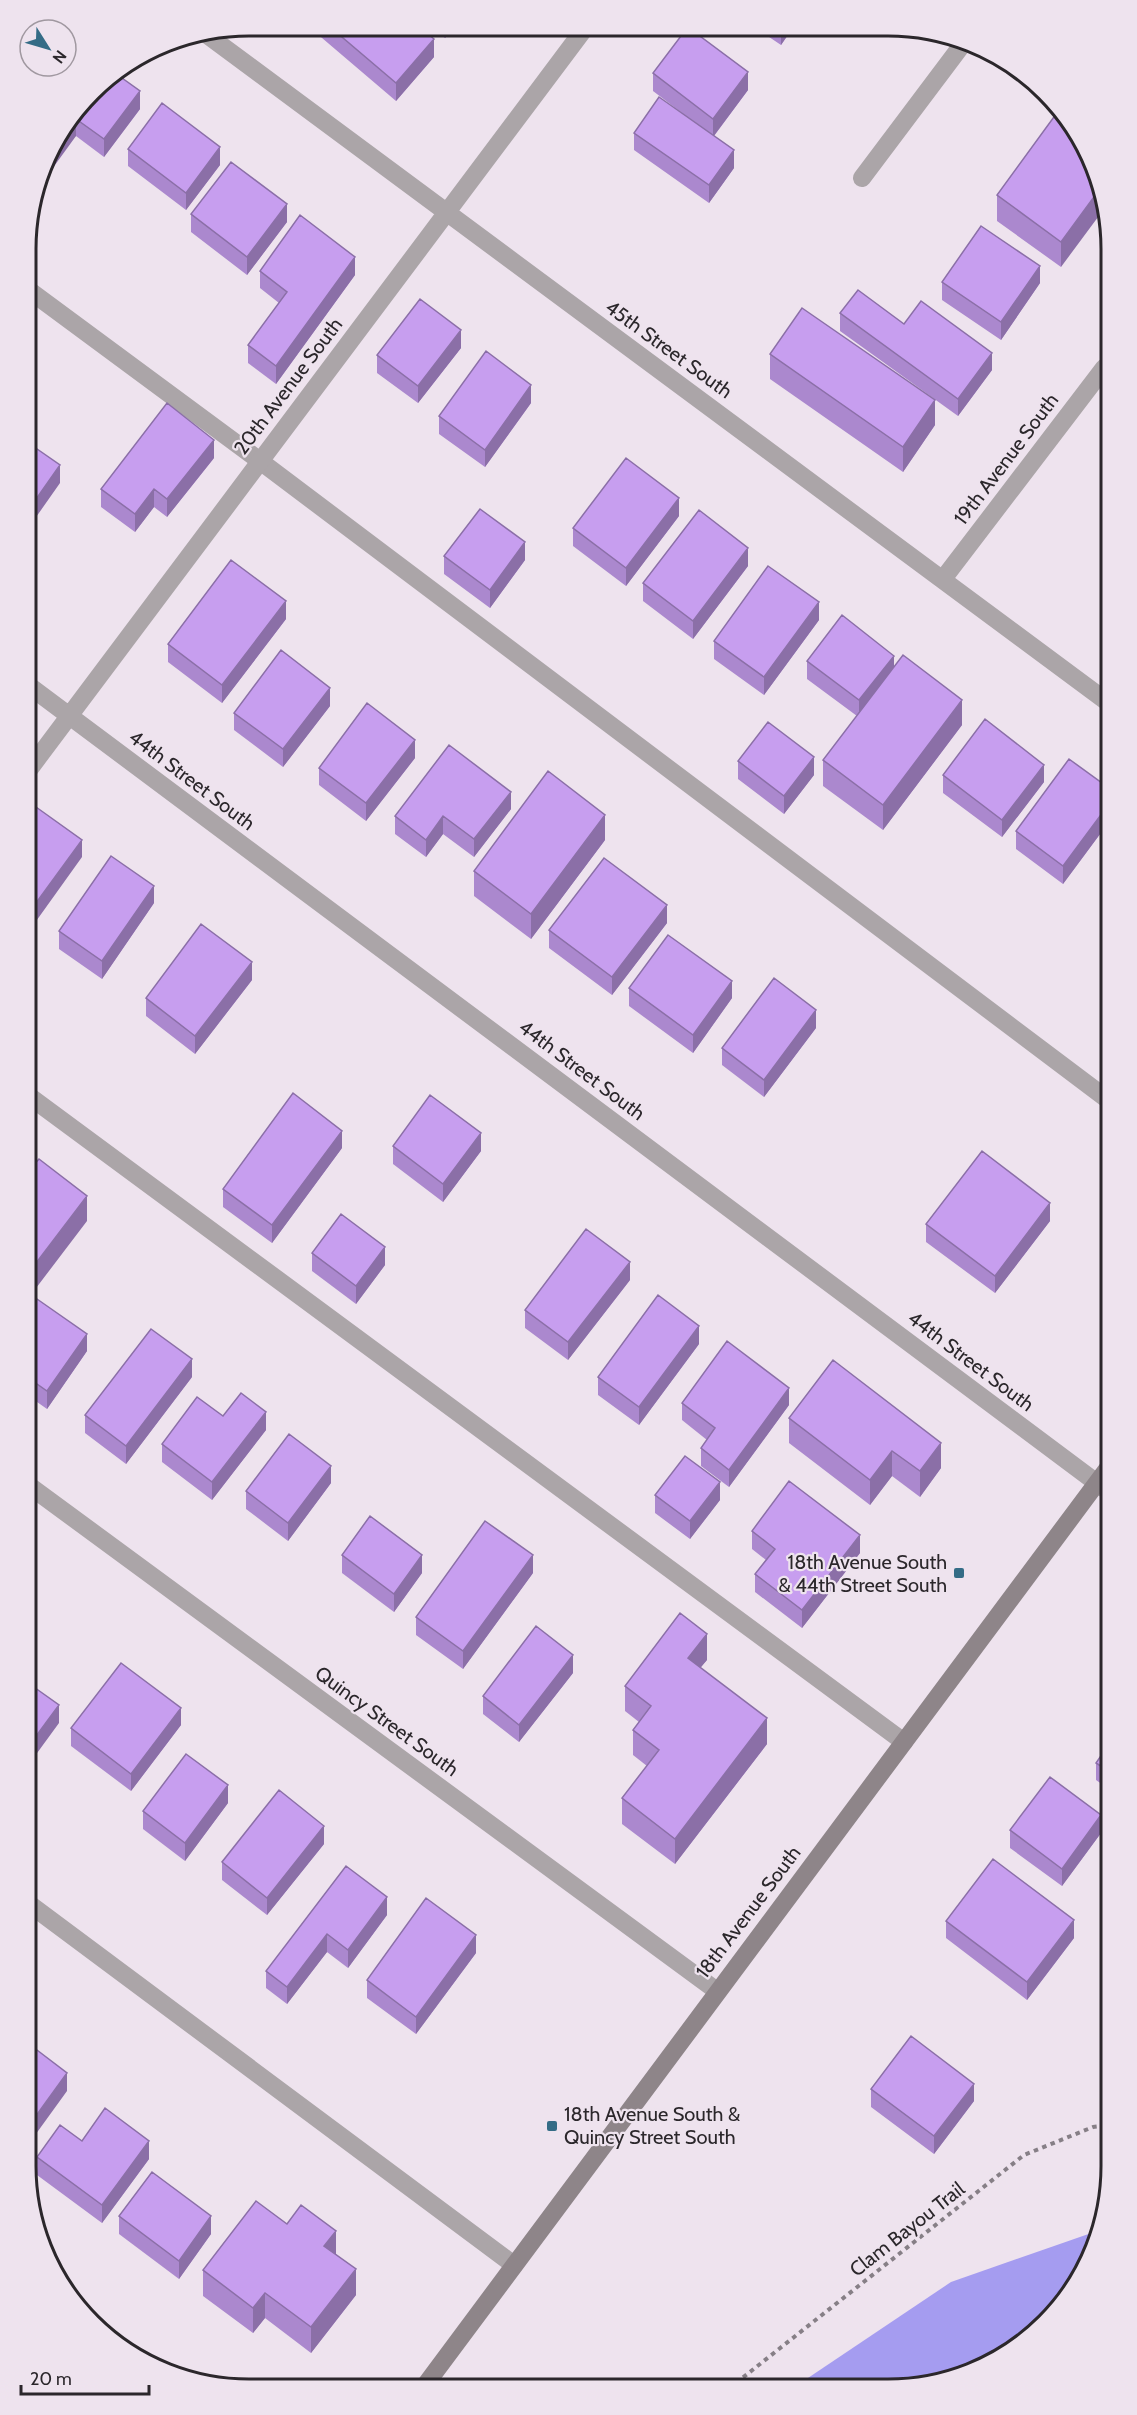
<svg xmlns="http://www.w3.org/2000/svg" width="1137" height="2415" viewBox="0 0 1137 2415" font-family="Cabin,sans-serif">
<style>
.water{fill:#a59cf0}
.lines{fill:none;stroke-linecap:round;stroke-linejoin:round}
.path{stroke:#867f86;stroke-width:4;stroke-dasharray:4.5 4.5;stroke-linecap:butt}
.lane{stroke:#aba5a8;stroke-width:18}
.street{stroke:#aba5a8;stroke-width:18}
.secondary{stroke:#8e8589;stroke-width:18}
.wall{fill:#ab88ce}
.shaded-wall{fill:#8b6fa7}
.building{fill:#c79eef;stroke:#8b6fa7;stroke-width:1.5}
.poi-dot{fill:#346c86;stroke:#eee3ee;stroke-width:2}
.labels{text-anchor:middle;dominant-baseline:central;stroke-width:4.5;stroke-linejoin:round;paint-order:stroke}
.street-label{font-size:20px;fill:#2b272b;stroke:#eee3ee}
.poi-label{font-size:20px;fill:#2b272b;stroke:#eee3ee;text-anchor:end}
.rim{fill:none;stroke:#2b272b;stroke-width:3}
</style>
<rect width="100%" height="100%" fill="#eee3ee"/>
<!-- water -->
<path class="water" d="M1100 2230 1095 2251 1065 2302 1012 2352 946 2382H802L951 2282Z"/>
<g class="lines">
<!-- path -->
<path class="path" d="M736 2383 1024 2155 1093 2127 1111 2125"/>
<!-- lane -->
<path class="lane" d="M862 178 965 41
M26 288 260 461 1107 1099
M29 1096 904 1742
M32 1906 514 2265"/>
<!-- street -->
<path class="street" d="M206 34 1106 701
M943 579 1104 368
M28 685 1109 1492
M28 771 585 28
M31 1487 717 1991"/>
<!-- secondary -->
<path class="secondary" d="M426 2384 1108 1468"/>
</g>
<!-- wall -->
<path class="wall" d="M315 26 420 27 434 57 396 101 315 32Z
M430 27H453L445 38Z
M757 29H792L781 45Z
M653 73 748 90 714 136 734 168 709 203 634 150V133L682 113 653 91Z
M101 81 140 109 104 157 76 136 49 150Z
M1081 137 1061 267 997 221V195Z
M128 149 220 165 186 210 128 166Z
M191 214 287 222 247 275 191 232Z
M260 271 355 275 276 384 248 363V345L279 303 260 288Z
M942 282 1040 283 1001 340 942 300Z
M840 313 904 324 992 370 958 416 840 331Z
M461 348 418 403 377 373V355Z
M770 354 935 425 903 472 770 379Z
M531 403 485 467 439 434V416Z
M214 458 167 517 154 507 135 532 101 507V489Z
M679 516 626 586 573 546V528Z
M444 556 525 560 490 608 444 574Z
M748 566 693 639 643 601V583Z
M286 619 222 703 168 662V644Z
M819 620 764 695 714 659V641Z
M807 661 894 667 962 725 883 830 823 786V760L857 716 807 679Z
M330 706 283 767 234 730V713Z
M415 758 366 821 319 785V768Z
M738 761 814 775 784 814 738 779Z
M943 775 1044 782 1002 837 943 793Z
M1106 786V826L1063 884 1016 849V831Z
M511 809 474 857 443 834 426 857 395 834V816Z
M605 840 531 939 474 896V871Z
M154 903 102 979 59 949V931Z
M667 923 612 995 549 948V930Z
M252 980 195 1054 146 1016V998Z
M629 988 732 998 693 1053 629 1006Z
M816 1028 764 1097 722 1065V1048Z
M393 1146 481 1151 443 1202 393 1164Z
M342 1148 272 1243 223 1207V1189Z
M1050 1221 995 1293 926 1242V1224Z
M312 1253 385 1265 356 1304 312 1271Z
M630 1280 568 1360 525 1328V1310Z
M30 1309 87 1351 47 1409 30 1397Z
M699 1344 639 1425 598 1395V1377Z
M833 1360 941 1468 920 1497 892 1476 870 1505 789 1443V1418Z
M192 1377 126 1464 85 1433V1415Z
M682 1403 789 1405 729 1487 701 1466V1448L707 1440 682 1420Z
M223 1416 266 1430 212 1500 162 1462V1444Z
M331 1483 288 1541 246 1509V1491Z
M655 1495 720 1500 690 1539 655 1513Z
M752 1531 860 1553 802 1628 755 1592V1574L766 1560 752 1549Z
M342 1555 422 1573 394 1612 342 1573Z
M533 1573 463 1669 416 1635V1617Z
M707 1660 700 1667 767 1744 675 1864 622 1824V1798L647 1766 633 1755V1730L639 1722 625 1711V1686Z
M573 1673 519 1742 483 1714V1696Z
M181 1725 131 1791 71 1746V1728Z
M1109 1744 1110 1790 1096 1780V1763Z
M228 1803 185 1861 143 1829V1811Z
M1010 1830 1101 1833 1062 1886 1010 1848Z
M324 1844 267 1915 222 1880V1862Z
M346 1866 387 1915 348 1968 327 1952 287 2004 266 1988V1971Z
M946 1921 1074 1938 1027 2000 946 1938Z
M476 1953 416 2034 367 1998V1980Z
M1110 1994V2021L1106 2017V2000Z
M871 2089 974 2101 934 2154 871 2107Z
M82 2141 149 2159 102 2223 37 2175V2157Z
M119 2216 211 2234 179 2279 119 2234Z
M287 2224 336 2254 356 2295 311 2353 265 2318 253 2333 203 2296V2270Z"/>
<!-- shaded-wall -->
<path class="shaded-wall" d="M445 27H453L445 38Z
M781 29H792L781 45Z
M434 39V57L396 101V83Z
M748 72V90L713 137V119Z
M140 91V109L104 157V139Z
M76 119V136L39 187 46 159Z
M220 147V165L186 210V193Z
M734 150V168L709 203V185Z
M1102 186 1104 191V209L1061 267V242Z
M287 204V222L247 275V257Z
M355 257V275L276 384V366Z
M1040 266V283L1001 340V322Z
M461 330V348L418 403V386Z
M992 353V370L958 416V399Z
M531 385V403L485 467V450Z
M935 400V425L903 472V447Z
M214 440V458L167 517V499Z
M60 465V483L27 530V512Z
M154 489V507L135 532V514Z
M679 498V516L626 586V568Z
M525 542V560L490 608V590Z
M748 548V566L693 639V621Z
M286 601V619L222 703V685Z
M819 602V620L764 695V677Z
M894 656V673L859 718V700Z
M330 688V706L283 767V749Z
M962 700V725L883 830V805Z
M415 740V758L366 821V803Z
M814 757V775L784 814V796Z
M1044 765V782L1002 837V820Z
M511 792V809L474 857V839Z
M1106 808V826L1063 884V866Z
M605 815V840L531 939V914Z
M443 816V834L426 857V840Z
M82 840V857L29 931 28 914Z
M154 886V903L102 979V961Z
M667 905V923L612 995V977Z
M252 962V980L195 1054V1036Z
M732 981V998L693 1053V1035Z
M816 1010V1028L764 1097V1080Z
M342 1131V1148L272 1243V1225Z
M481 1133V1151L443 1202V1184Z
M87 1196V1221L30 1296V1271Z
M1050 1203V1221L995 1293V1276Z
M385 1247V1265L356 1304V1286Z
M630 1262V1280L568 1360V1342Z
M699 1326V1344L639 1425V1407Z
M87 1334V1351L47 1409V1391Z
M192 1359V1377L126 1464V1446Z
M789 1388V1405L729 1487V1470Z
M266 1412V1430L212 1500V1482Z
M941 1443V1468L920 1497V1471Z
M892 1451V1476L870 1505V1480Z
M331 1466V1483L288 1541V1523Z
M720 1482V1500L690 1539V1521Z
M860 1535V1553L802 1628V1610Z
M422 1555V1573L394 1612V1594Z
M533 1555V1573L463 1669V1651Z
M707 1634V1660L688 1683V1658Z
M573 1655V1673L519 1742V1725Z
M59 1705V1723L32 1760 31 1743Z
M181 1708V1725L131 1791V1774Z
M767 1718V1744L675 1864V1839Z
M228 1785V1803L185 1861V1843Z
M1101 1815V1833L1062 1886V1869Z
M324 1826V1844L267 1915V1898Z
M387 1897V1915L348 1968V1950Z
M1074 1920V1938L1027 2000V1982Z
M327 1934V1952L287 2004V1987Z
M476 1935V1953L416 2034V2017Z
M67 2073V2091L33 2138V2120Z
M974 2084V2101L934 2154V2136Z
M149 2141V2159L102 2223V2205Z
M211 2216V2234L179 2279V2261Z
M336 2231V2256L324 2246Z
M356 2269V2295L311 2353V2327Z
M265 2293V2318L253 2333V2308Z"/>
<!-- building -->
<path class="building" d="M329 26 420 27 434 39 396 83Z
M687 28H689L748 72 713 119 653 73Z
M115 73 140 91 104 139 76 119 46 159 49 150 101 81Z
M659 97 734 150 709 185 634 133Z
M162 103 220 147 186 193 128 149Z
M1059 110 1081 137 1102 186 1061 242 997 195Z
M231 162 287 204 247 257 191 214Z
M300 215 355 257 276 366 248 345 287 292 260 271Z
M981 226 1040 266 1001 322 942 282Z
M858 290 904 324 921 301 992 353 958 399 840 313Z
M420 299 461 330 418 386 377 355Z
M802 308 935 400 903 447 770 354Z
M486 351 531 385 485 450 439 416Z
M167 403 214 440 167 499 154 489 135 514 101 489Z
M27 442 60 465 27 512Z
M626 458 679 498 626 568 573 528Z
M480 509 525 542 490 590 444 556Z
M699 510 748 548 693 621 643 583Z
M231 560 286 601 222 685 168 644Z
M768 566 819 602 764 677 714 641Z
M842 615 894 656 859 700 807 661Z
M281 650 330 688 283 749 234 713Z
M903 655 962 700 883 805 823 760Z
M367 703 415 740 366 803 319 768Z
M985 719 1044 765 1002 820 943 775Z
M768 722 814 757 784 796 738 761Z
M449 745 511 792 474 839 443 816 426 840 395 816Z
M1069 759 1106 786V808L1063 866 1016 831Z
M548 771 605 815 531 914 474 871Z
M36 807 82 840 28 914V818Z
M111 856 154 886 102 961 59 931Z
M604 858 667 905 612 977 549 930Z
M201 924 252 962 195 1036 146 998Z
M668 935 732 981 693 1035 629 988Z
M774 978 816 1010 764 1080 722 1048Z
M293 1093 342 1131 272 1225 223 1189Z
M430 1095 481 1133 443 1184 393 1146Z
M982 1151 1050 1203 995 1276 926 1224Z
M39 1159 87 1196 30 1271 29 1170Z
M341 1214 385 1247 356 1286 312 1253Z
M586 1229 630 1262 568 1342 525 1310Z
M658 1295 699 1326 639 1407 598 1377Z
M37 1299 87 1334 47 1391 30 1379V1309Z
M151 1329 192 1359 126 1446 85 1415Z
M727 1341 789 1388 729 1470 701 1448 715 1428 682 1403Z
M833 1360 941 1443 920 1471 892 1451 870 1480 789 1418Z
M241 1393 266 1412 212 1482 162 1444 197 1397 223 1416Z
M289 1434 331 1466 288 1523 246 1491Z
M685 1456 720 1482 690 1521 655 1495Z
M789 1481 860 1535 802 1610 755 1574 775 1549 752 1531Z
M370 1516 422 1555 394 1594 342 1555Z
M485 1521 533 1555 463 1651 416 1617Z
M680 1613 707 1634 688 1658 767 1718 675 1839 622 1798 659 1750 633 1730 651 1706 625 1686Z
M536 1626 573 1655 519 1725 483 1696Z
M121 1663 181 1708 131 1774 71 1728Z
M31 1685 59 1705 31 1743Z
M1109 1744 1110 1772 1096 1763Z
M186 1754 228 1785 185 1843 143 1811Z
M1050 1777 1101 1815 1062 1869 1010 1830Z
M279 1790 324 1826 267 1898 222 1862Z
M993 1859 1074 1920 1027 1982 946 1921Z
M346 1866 387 1897 348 1950 327 1934 287 1987 266 1971Z
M426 1898 476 1935 416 2017 367 1980Z
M1110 1994V2003L1106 2000Z
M911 2036 974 2084 934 2136 871 2089Z
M33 2047 67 2073 33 2120Z
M105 2108 149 2141 102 2205 37 2157 60 2125 82 2141Z
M152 2172 211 2216 179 2261 119 2216Z
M256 2201 287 2224 301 2205 336 2231 324 2246 356 2269 311 2327 265 2293 253 2308 203 2270Z"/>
<!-- markers -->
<g class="poi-dot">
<rect x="953" y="1567" width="12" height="12" rx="3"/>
<rect x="546" y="2120" width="12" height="12" rx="3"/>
</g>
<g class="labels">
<!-- street labels -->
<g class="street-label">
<text transform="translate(669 349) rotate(36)">45th Street South</text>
<text transform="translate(288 386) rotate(-53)">20th Avenue South</text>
<text transform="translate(1006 459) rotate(-53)">19th Avenue South</text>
<text transform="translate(192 780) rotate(37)">44th Street South</text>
<text transform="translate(582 1070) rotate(37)">44th Street South</text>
<text transform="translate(971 1361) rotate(37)">44th Street South</text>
<text transform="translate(387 1721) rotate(36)">Quincy Street South</text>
<text transform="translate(748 1912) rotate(-53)">18th Avenue South</text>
<text transform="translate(907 2229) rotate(-38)">Clam Bayou Trail</text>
</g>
<!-- poi labels -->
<g class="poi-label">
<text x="947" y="1562">18th Avenue South<tspan x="947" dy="23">&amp; 44th Street South</tspan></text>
<text x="564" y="2114" text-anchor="start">18th Avenue South &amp;<tspan x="564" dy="23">Quincy Street South</tspan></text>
</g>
</g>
<!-- crop -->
<path d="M0 0H1137V2415H0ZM249 36H888A213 213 0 0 1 1101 249V2166A213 213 0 0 1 888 2379H249A213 213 0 0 1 36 2166V249A213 213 0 0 1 249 36Z" fill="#eee3ee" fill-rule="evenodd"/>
<path class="rim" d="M249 36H888A213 213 0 0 1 1101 249V2166A213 213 0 0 1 888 2379H249A213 213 0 0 1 36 2166V249A213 213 0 0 1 249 36Z"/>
<!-- north arrow -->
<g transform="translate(48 48) rotate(127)"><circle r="28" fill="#eee3ee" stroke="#a098a0" stroke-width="1.5"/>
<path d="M0-4.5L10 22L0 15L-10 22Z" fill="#346c86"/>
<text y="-9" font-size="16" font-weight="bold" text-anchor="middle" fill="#2b272b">N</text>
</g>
<!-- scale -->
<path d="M21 2385v9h128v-9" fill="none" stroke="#2b272b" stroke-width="3"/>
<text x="30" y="2385" font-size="18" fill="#2b272b" stroke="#eee3ee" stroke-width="4.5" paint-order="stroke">20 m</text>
</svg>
